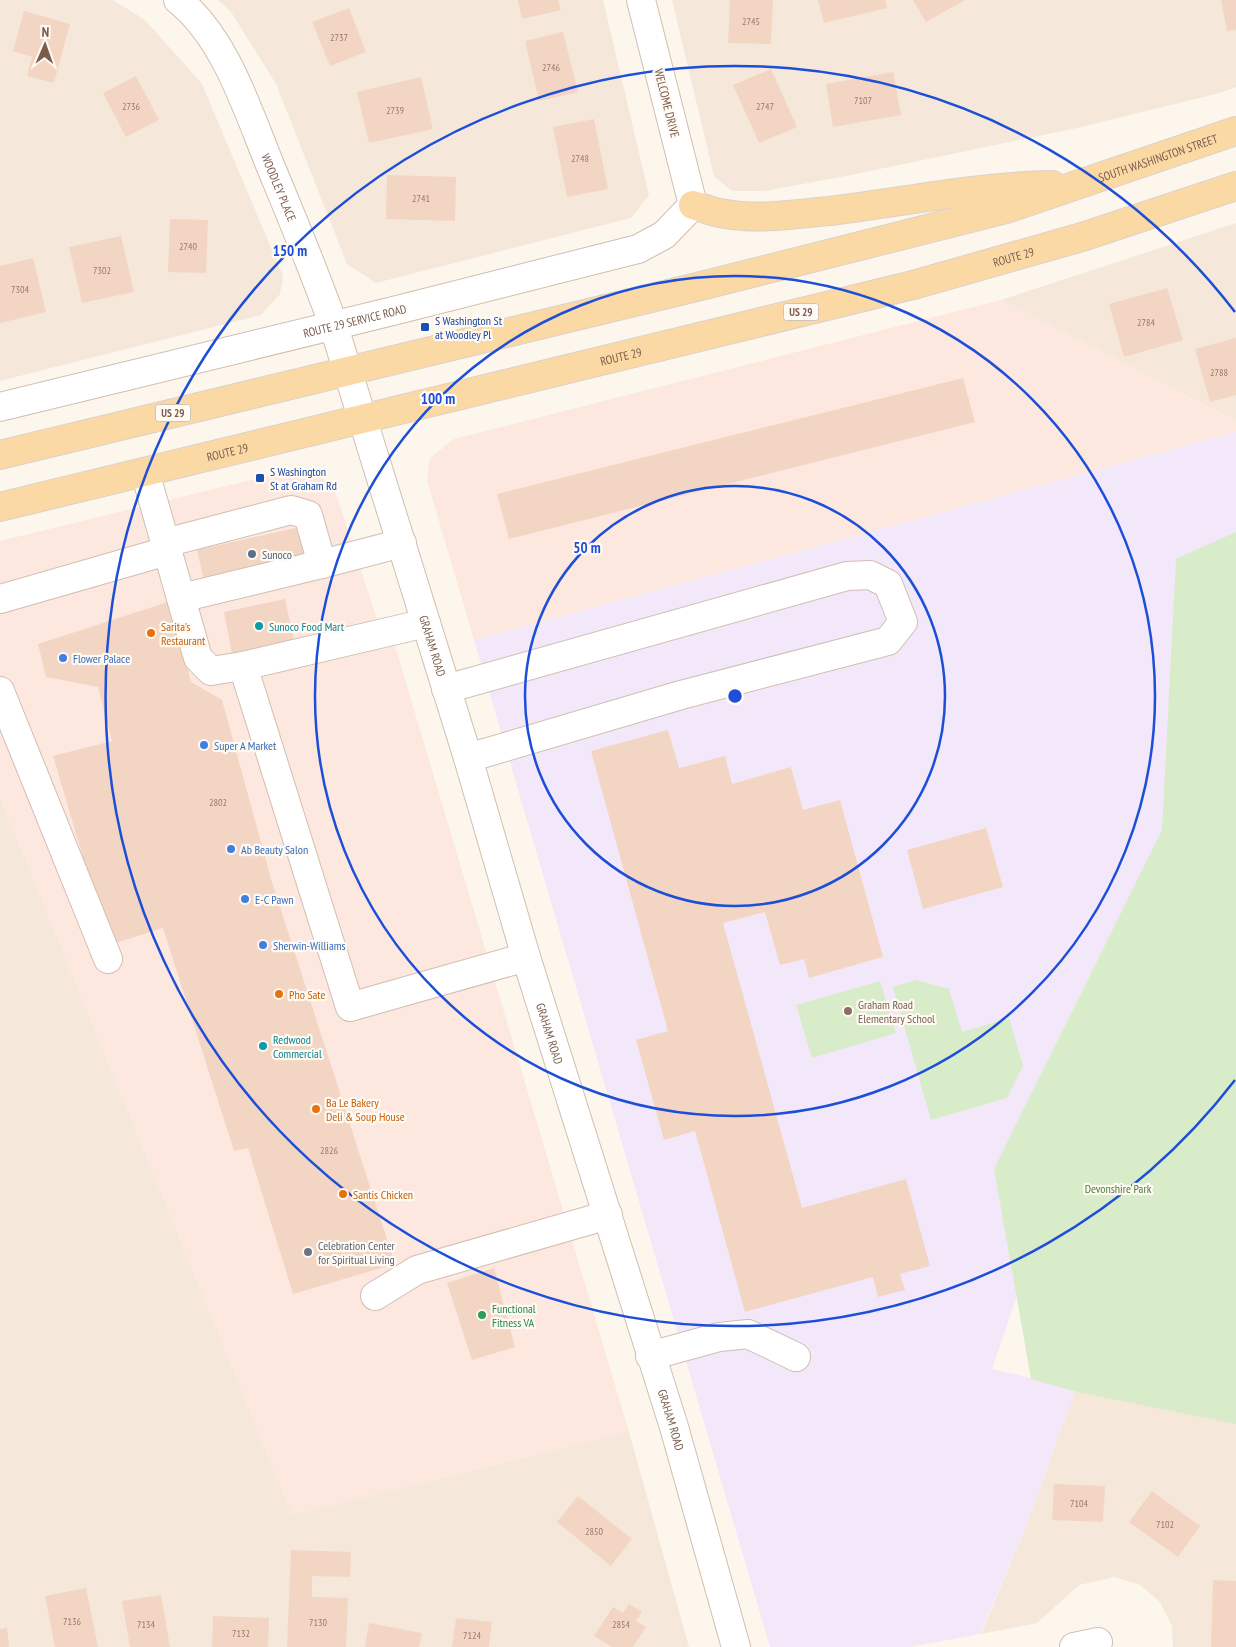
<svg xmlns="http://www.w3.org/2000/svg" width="1236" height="1647" viewBox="0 0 1236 1647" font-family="'PT Sans Narrow',sans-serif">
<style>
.residential{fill:#f5e8da}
.commercial{fill:#fde8e0}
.education{fill:#f3e8fa}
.green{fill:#d8ecc9}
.building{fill:#f3d5c3}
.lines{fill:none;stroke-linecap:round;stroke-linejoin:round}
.minor-casing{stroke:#d1beb0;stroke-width:30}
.major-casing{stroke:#dad1cd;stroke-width:30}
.minor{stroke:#fff;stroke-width:28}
.major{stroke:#fbd9a5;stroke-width:28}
.ring{fill:none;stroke:#1d4ed8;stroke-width:2.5}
.transit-dot{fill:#1a4fb4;stroke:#fffaf3;stroke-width:2}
.service-dot{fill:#5c6f8a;stroke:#fffaf3;stroke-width:2}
.culture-dot{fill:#0f9aa8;stroke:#fffaf3;stroke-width:2}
.food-dot{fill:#e8710a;stroke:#fffaf3;stroke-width:2}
.shop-dot{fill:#3f7fe0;stroke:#fffaf3;stroke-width:2}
.education-dot{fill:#8d6e63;stroke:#fffaf3;stroke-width:2}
.worship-dot{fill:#6b7280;stroke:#fffaf3;stroke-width:2}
.leisure-dot{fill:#2e9e5b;stroke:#fffaf3;stroke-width:2}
.labels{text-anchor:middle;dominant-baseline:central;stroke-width:4.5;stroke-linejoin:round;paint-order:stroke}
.number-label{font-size:10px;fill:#987a6a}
.shield{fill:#fffaf3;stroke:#a28b7f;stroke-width:1}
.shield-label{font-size:11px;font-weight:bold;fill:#7a5c4d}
.street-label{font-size:12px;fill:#7a5c4d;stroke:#fffaf3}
.transit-label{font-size:12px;fill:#164399;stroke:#fffaf3;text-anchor:start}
.service-label{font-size:12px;fill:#4e5e75;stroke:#fffaf3;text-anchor:start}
.food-label{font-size:12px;fill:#c56008;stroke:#fffaf3;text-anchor:start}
.culture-label{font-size:12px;fill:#0d838f;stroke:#fffaf3;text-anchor:start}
.shop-label{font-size:12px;fill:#366cbe;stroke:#fffaf3;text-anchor:start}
.education-label{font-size:12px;fill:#785e54;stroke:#fffaf3;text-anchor:start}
.park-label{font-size:12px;fill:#537a41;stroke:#fffaf3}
.worship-label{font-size:12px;fill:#5b616d;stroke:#fffaf3;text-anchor:start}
.leisure-label{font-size:12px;fill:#27864d;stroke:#fffaf3;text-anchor:start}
.centre{fill:#1d4ed8;stroke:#fffaf3;stroke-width:2.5}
.ring-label{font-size:15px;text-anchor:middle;font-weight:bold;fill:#1d4ed8;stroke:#fffaf3;stroke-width:4.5;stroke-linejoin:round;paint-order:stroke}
</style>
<rect width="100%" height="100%" fill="#fdf6ec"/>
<!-- residential -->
<path class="residential" d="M0 0H113L145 20 202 84 283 276 280 294 261 315 0 381Z
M218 0H603L649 195 631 218 376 283 347 264 276 84 231 12Z
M672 0H1236V87L1220 93 1077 128 846 176 765 191H732L714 176Z
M1236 223V421L1001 300 1105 266Z
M0 796 292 1514 629 1432 689 1647H0Z
M1076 1388 1236 1422V1647H1173L1172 1626 1160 1602 1140 1585 1115 1577 1079 1585 1037 1623 981 1634 1027 1524Z"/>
<!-- commercial -->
<path class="commercial" d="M1001 300 1236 421V432L474 640 427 480 430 458 454 439Z
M296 469 314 473 333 485 379 625 388 622 629 1432 292 1515 0 796V541Z"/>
<!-- education -->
<path class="education" d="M1236 432V653L992 1369 1076 1388 1027 1524 980 1634 910 1647H770L474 640Z"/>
<!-- green -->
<path class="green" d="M1236 532V1424L1077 1392 1031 1379 994 1169 1162 830 1176 559Z
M916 980 949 989 962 1032 1009 1018 1023 1066 1007 1098 931 1120 893 987Z
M880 981 896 1033 812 1058 796 1005Z"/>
<!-- building -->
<path class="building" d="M518 0H558L561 10 522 19Z
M730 0H773L771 44 728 43Z
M818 0H885L887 8 824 23Z
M913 0H965L926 22Z
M1221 0H1236V30L1227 31Z
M349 8 366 52 330 66 312 22Z
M24 11 70 24 54 83 27 76 32 57 13 51Z
M563 32 578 92 539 101 525 41Z
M771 69 797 127 759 143 733 85Z
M893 72 901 115 833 127 826 84Z
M136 76 159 120 126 137 103 93Z
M421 77 433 129 369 143 357 92Z
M594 119 608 189 567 197 553 127Z
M387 175 456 177 455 221 386 219Z
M170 219 208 220 206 273 168 272Z
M121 236 134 292 82 303 69 247Z
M33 258 46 312 0 323V266Z
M1167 288 1183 340 1124 357 1109 304Z
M1236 338V395L1210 402 1195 349Z
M963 378 975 422 509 539 497 494Z
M300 527 307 558 204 581 197 550Z
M285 599 294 640 232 654 224 612Z
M171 601 191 682 222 700 272 882 395 1264 293 1294 248 1148 234 1151 163 928 109 945 53 756 112 741 98 687 46 677 38 644Z
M668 730 679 768 725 756 732 784 791 767 803 810 840 800 883 957 809 978 804 959 780 965 765 912 723 923 802 1208 906 1179 930 1266 900 1274 905 1290 878 1297 873 1277 745 1312 695 1131 664 1140 636 1040 668 1031 591 751Z
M986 828 1003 887 923 909 907 850Z
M494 1268 515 1347 472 1360 447 1283Z
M1054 1484 1105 1486 1103 1522 1052 1520Z
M1152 1491 1200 1526 1178 1557 1129 1522Z
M578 1496 632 1539 611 1566 557 1522Z
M291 1550 351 1552 350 1577 312 1576V1597L348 1598 346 1647H287Z
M1213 1580 1236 1581V1647H1211Z
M86 1588 98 1647H55L45 1596Z
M161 1595 170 1647H130L122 1601Z
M629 1604 642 1612 636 1621 646 1627 633 1647H612L594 1636 613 1607 623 1613Z
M213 1616 269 1618 268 1647H212Z
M456 1618 492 1622 489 1647H452Z
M369 1623 422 1633 419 1647H365Z
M7 1628 9 1647H0V1629Z"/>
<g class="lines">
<defs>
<g id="minor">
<path id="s1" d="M178 0C225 37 248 111 270 165 292 218 314 270 333 324L468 758 526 957 674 1427 736 1647"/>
<path id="s2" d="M0 407 393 311 638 249 664 235 693 205 641 0"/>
<path d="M145 472 198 658 211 671 243 666"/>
<path d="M165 543 291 510 308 515 322 564 402 543"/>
<path d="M181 598 322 564"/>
<path d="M0 599 167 551"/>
<path d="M426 623 243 666 350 1007 526 957"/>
<path d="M446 689 847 576 870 575 888 584 903 622 888 641 681 695 468 758"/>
<path d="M0 691 108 959"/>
<path d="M375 1296 417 1270 608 1215"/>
<path d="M650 1356 719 1337 748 1334 796 1357"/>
<path d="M1074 1647 1098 1642"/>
</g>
<g id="major">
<path d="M693 205C704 208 715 213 726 214 759 220 796 214 829 211 904 202 978 186 1052 185"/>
<path id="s3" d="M0 455 705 285 1006 209 1236 131"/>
<path id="s4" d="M0 507 913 285 1082 237 1236 186"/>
</g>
</defs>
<!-- minor casing -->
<use href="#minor" class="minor-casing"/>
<!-- major casing -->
<use href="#major" class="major-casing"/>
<!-- minor -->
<use href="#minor" class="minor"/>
<!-- major -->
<use href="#major" class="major"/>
</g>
<!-- distance rings -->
<g class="ring">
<circle cx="735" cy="696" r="210"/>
<circle cx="735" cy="696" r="420"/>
<path d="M1235 1080A630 630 0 1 1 1235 312"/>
</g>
<!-- markers -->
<g class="transit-dot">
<rect x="420" y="322" width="10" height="10" rx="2.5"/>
<rect x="255" y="473" width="10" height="10" rx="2.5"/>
</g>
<circle class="service-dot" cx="252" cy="554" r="5"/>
<g class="culture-dot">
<circle cx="259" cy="626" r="5"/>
<circle cx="263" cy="1046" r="5"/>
</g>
<g class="food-dot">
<circle cx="151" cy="633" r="5"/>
<circle cx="279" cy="994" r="5"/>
<circle cx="316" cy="1109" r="5"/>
<circle cx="343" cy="1194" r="5"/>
</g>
<g class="shop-dot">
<circle cx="63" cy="658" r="5"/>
<circle cx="204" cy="745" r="5"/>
<circle cx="231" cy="849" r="5"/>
<circle cx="245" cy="899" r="5"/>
<circle cx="263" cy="945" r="5"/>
</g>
<circle class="education-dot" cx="848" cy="1011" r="5"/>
<circle class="worship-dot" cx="308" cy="1252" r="5"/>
<circle class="leisure-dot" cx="482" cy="1315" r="5"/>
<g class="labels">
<!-- number labels -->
<g class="number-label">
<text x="751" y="21">2745</text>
<text x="339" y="37">2737</text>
<text x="551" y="67">2746</text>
<text x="863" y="100">7107</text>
<text x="131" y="106">2736</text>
<text x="765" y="106">2747</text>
<text x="395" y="110">2739</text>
<text x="580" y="158">2748</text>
<text x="421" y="198">2741</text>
<text x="188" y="246">2740</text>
<text x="102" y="270">7302</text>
<text x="20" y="289">7304</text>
<text x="1146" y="322">2784</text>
<text x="1219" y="372">2788</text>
<text x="218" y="802">2802</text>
<text x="329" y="1150">2826</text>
<text x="1079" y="1503">7104</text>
<text x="1165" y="1524">7102</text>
<text x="594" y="1531">2850</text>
<text x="72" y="1621">7136</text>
<text x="318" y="1622">7130</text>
<text x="146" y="1624">7134</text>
<text x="621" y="1624">2854</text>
<text x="241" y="1633">7132</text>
<text x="472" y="1635">7124</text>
</g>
<!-- shield labels -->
<g class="shield">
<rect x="783.5" y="303.5" width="35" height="17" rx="4"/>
<rect x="155.5" y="404.5" width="35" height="17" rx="4"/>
</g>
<g class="shield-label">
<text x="801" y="312">US 29</text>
<text x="173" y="413">US 29</text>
</g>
<!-- street labels -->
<g class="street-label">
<text transform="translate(667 103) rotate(76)">WELCOME DRIVE</text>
<text stroke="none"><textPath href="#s3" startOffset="1196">SOUTH WASHINGTON STREET</textPath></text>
<text stroke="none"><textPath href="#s1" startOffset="215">WOODLEY PLACE</textPath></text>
<text stroke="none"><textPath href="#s4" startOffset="1044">ROUTE 29</textPath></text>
<text stroke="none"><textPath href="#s2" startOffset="365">ROUTE 29 SERVICE ROAD</textPath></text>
<text stroke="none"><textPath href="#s4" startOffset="639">ROUTE 29</textPath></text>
<text stroke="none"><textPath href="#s4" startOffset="234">ROUTE 29</textPath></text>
<text stroke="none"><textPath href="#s1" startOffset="699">GRAHAM ROAD</textPath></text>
<text stroke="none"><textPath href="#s1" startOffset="1104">GRAHAM ROAD</textPath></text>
<text stroke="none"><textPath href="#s1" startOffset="1509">GRAHAM ROAD</textPath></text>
</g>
<!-- transit labels -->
<g class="transit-label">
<text x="435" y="320">S Washington St<tspan x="435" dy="14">at Woodley Pl</tspan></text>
<text x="270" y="471">S Washington<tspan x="270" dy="14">St at Graham Rd</tspan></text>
</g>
<!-- service labels -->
<g class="service-label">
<text x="262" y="554">Sunoco</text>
</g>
<!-- food labels -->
<g class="food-label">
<text x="161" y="626">Sarita's<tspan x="161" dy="14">Restaurant</tspan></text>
<text x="289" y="994">Pho Sate</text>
<text x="326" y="1102">Ba Le Bakery<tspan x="326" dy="14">Deli &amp; Soup House</tspan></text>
<text x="353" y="1194">Santis Chicken</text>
</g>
<!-- culture labels -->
<g class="culture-label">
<text x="269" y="626">Sunoco Food Mart</text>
<text x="273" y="1039">Redwood<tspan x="273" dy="14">Commercial</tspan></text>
</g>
<!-- shop labels -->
<g class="shop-label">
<text x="73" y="658">Flower Palace</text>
<text x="214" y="745">Super A Market</text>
<text x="241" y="849">Ab Beauty Salon</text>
<text x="255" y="899">E-C Pawn</text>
<text x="273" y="945">Sherwin-Williams</text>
</g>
<!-- education labels -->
<g class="education-label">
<text x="858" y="1004">Graham Road<tspan x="858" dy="14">Elementary School</tspan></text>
</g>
<!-- park labels -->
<g class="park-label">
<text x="1118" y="1188">Devonshire Park</text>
</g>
<!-- worship labels -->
<g class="worship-label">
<text x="318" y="1245">Celebration Center<tspan x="318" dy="14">for Spiritual Living</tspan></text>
</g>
<!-- leisure labels -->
<g class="leisure-label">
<text x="492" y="1308">Functional<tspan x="492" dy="14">Fitness VA</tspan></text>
</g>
</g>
<circle cx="735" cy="696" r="8" class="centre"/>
<g class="ring-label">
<text x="290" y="256">150 m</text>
<text x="438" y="404">100 m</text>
<text x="587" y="553">50 m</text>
</g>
<!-- north arrow -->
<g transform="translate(45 45) rotate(2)" stroke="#fffaf3" stroke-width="4" paint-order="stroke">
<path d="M0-4L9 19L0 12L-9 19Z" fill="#7a5c4d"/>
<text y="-8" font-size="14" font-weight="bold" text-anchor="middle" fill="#7a5c4d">N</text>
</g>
</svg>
